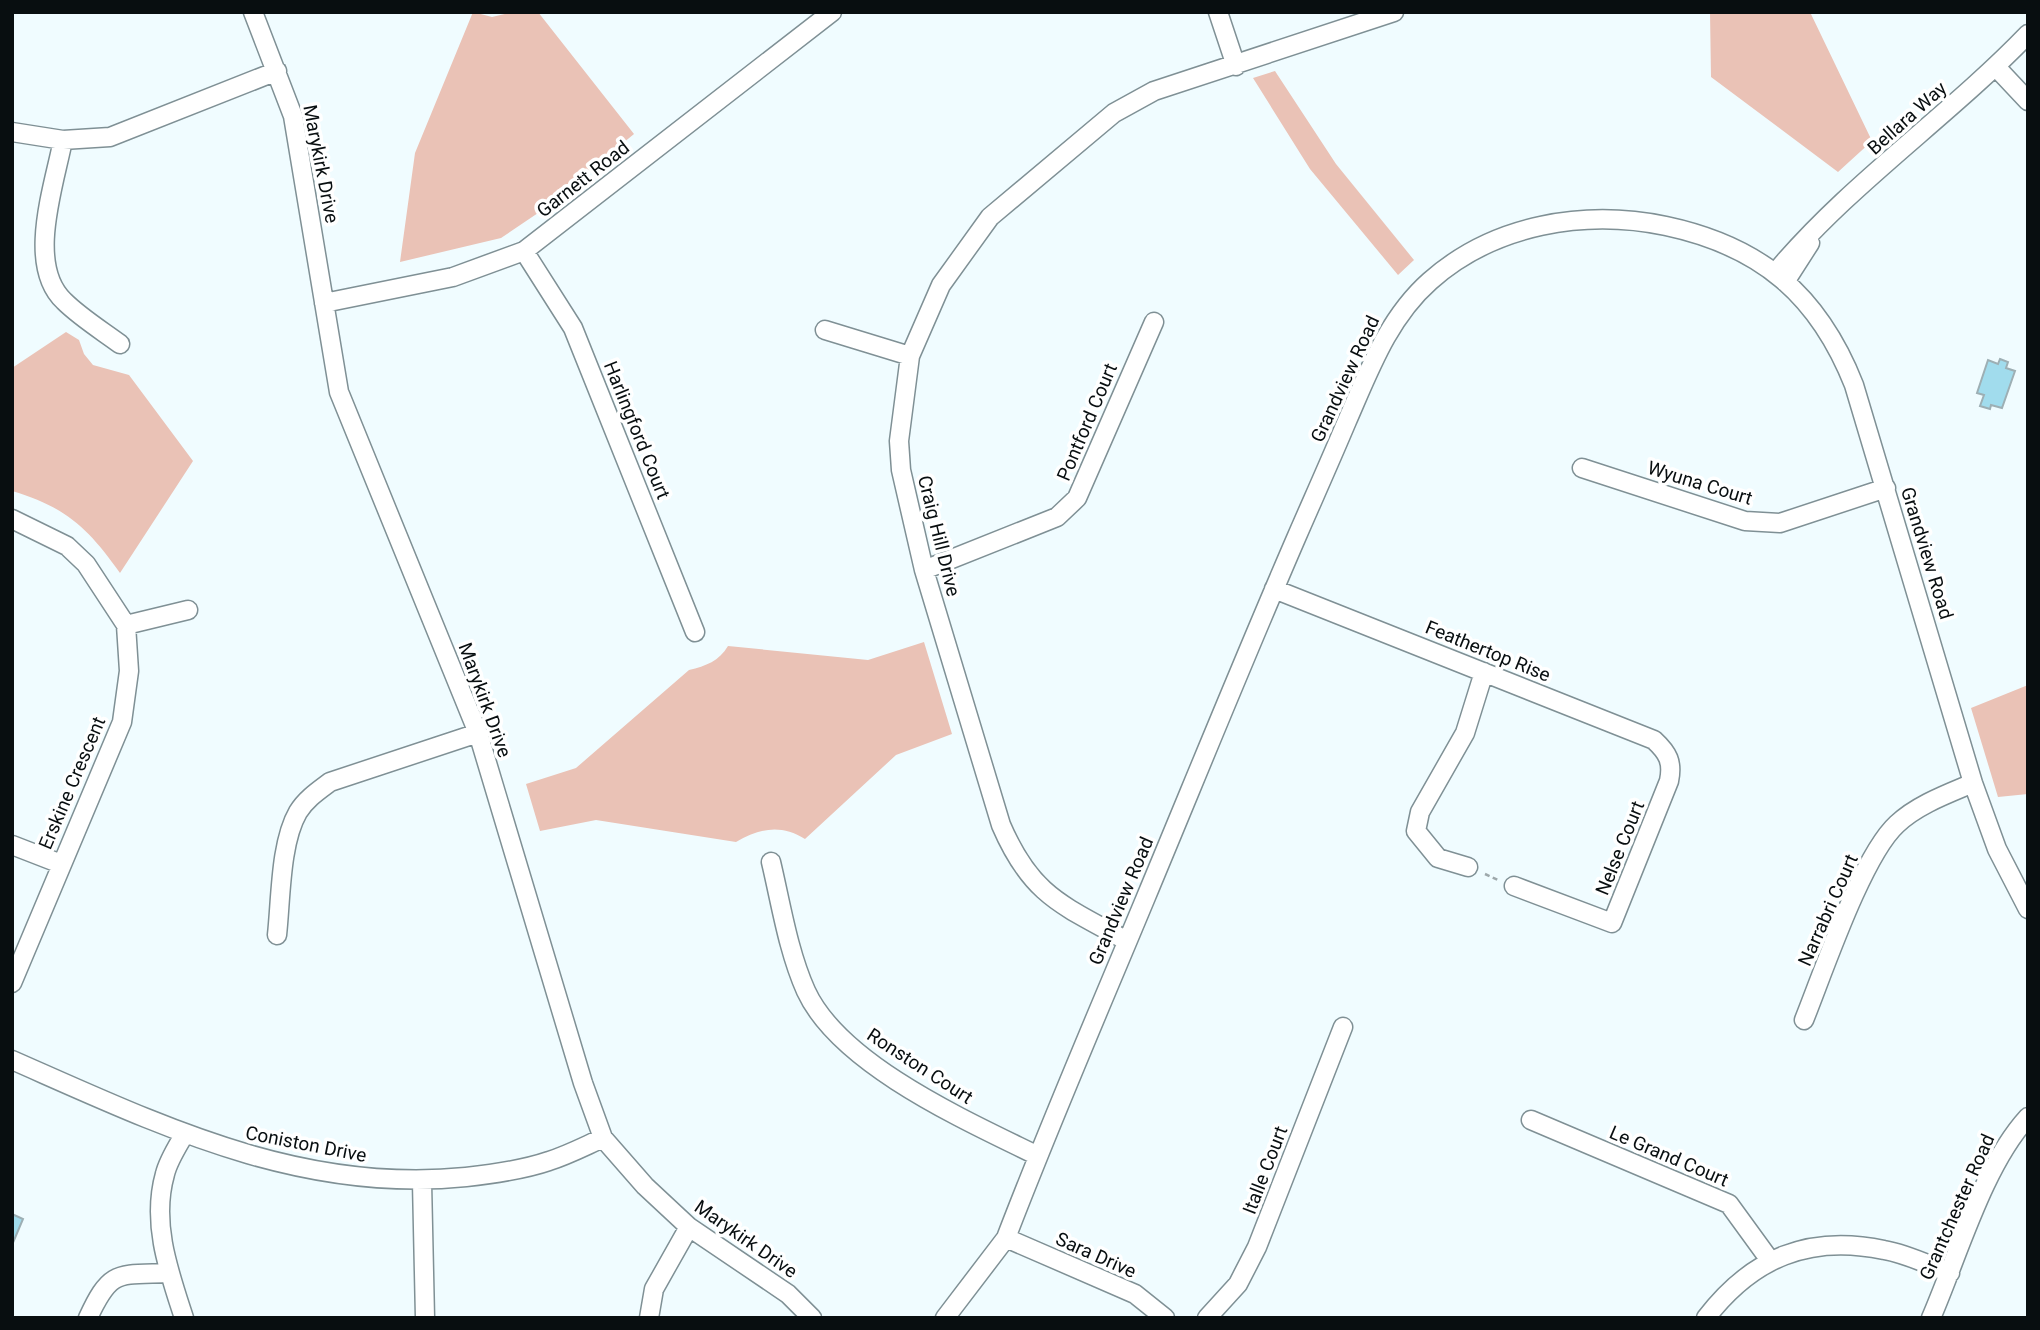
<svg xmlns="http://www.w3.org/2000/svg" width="2040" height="1330" viewBox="0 0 2040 1330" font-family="Roboto,sans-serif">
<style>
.green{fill:#eac2b6}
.building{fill:#a1dced;stroke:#9dafb4;stroke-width:2}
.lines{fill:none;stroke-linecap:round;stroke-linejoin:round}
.minor-casing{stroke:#7f9095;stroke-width:21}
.path{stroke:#9ea8ab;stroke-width:2.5;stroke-dasharray:5 3.5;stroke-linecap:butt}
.minor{stroke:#fff;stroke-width:18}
.labels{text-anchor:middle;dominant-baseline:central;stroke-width:7;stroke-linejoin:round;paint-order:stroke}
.street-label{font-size:19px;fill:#080e10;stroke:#fff}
</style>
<rect width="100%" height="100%" fill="#f0fcff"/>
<!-- green -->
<path class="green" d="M473 12 492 17 513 12H538L634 134 538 213 501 238 400 262 415 153Z
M1710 12H1810L1872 141 1838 172 1711 77Z
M1275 71 1336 164 1414 260 1398 275 1310 169 1253 78Z
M66 332 79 340 84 354 93 365 129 375 193 461 120 573C88 528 66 507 12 491V368Z
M924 642 952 734 896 755 805 839C781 824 760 828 736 842L596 820 540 831 526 784 576 768 689 670C706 666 719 661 728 646L868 660Z
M2028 685V794L1998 797 1971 708Z"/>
<!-- building -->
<path class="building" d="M2000 359 2008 362 2006 368 2015 371 2002 408 1991 405 1990 409 1980 406 1984 395 1977 393 1988 360 1998 364Z
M12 1214 23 1219 12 1245Z"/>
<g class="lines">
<defs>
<path id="minor" d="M253 12 293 116 339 392 478 733 583 1083 603 1138 645 1186 689 1227 788 1294 812 1318
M1218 12 1236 66
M1996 67 2028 101
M12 132 63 140 110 137 277 71
M63 140C54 186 26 265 64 301 80 317 101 330 120 344
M524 251 573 328 695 632
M1775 273C1848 185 1948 117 2028 34
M1785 282 1810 243
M324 303 453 277 524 251 832 12
M825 330 910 356
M1582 468 1745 521 1780 523 1886 488
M12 519 67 546 86 564 126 625 129 671 122 722 12 983
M924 570 1057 517 1077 498 1154 322
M1274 589 1654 740C1668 753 1673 762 1669 781L1612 923 1514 886
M126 625 188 610
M12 845 61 864
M771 862C781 904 788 951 806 991 840 1065 967 1121 1038 1156
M1468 867 1438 858 1416 831 1420 812 1465 733 1484 672
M277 935C281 899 280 843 298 812 306 799 318 791 330 782L478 733
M1127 941C1063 905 1032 897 1001 825L924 570 901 470 899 441 910 356 941 285 990 217 1114 113 1154 91 1394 12
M1804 1020C1823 973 1862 856 1897 824 1917 805 1947 794 1973 783
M12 1060C160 1125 300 1194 466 1177 493 1174 523 1170 549 1161 568 1155 585 1146 603 1138
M1531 1120 1729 1204 1769 1259
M184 1135C177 1147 168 1161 165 1174 151 1223 169 1272 184 1318
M422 1182 425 1318
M1006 1238 1135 1294 1165 1318
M88 1318C111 1268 118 1275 170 1273
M649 1318 654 1289 689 1227
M945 1318 1006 1238C1050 1123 1099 1010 1146 897 1196 777 1245 656 1297 536 1314 497 1331 459 1347 421 1369 371 1388 318 1430 281 1494 224 1585 209 1666 226 1760 246 1818 294 1854 385L1973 783 1997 849 2028 909
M1207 1318 1238 1284 1257 1247 1343 1027
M1706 1318C1752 1258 1809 1234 1884 1250 1907 1254 1929 1265 1950 1273
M1931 1318C1958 1256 1983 1166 2028 1117"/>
</defs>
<!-- minor casing -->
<use href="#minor" class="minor-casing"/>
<!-- path -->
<path class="path" d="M1485 874 1498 880"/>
<!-- minor -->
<use href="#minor" class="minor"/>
</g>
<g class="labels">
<!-- street labels -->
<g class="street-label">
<text transform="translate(1907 118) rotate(-42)">Bellara Way</text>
<text transform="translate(321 164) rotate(79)">Marykirk Drive</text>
<text transform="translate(583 179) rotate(-38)">Garnett Road</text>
<text transform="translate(1345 379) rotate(-65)">Grandview Road</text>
<text transform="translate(1087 422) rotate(-67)">Pontford Court</text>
<text transform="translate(637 430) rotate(68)">Harlingford Court</text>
<text transform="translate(1700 483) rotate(17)">Wyuna Court</text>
<text transform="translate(939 536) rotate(76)">Craig Hill Drive</text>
<text transform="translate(1927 553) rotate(73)">Grandview Road</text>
<text transform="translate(1488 651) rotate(22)">Feathertop Rise</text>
<text transform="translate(485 700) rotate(70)">Marykirk Drive</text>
<text transform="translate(72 783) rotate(-67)">Erskine Crescent</text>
<text transform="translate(1620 848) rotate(-68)">Nelse Court</text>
<text transform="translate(1121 901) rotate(-67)">Grandview Road</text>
<text transform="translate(1828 910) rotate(-66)">Narrabri Court</text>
<text transform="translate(920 1066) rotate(33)">Ronston Court</text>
<text transform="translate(306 1144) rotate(11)">Coniston Drive</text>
<text transform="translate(1669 1156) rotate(23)">Le Grand Court</text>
<text transform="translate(1265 1170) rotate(-69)">Italle Court</text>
<text transform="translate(1957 1207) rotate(-66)">Grantchester Road</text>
<text transform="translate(746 1239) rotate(35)">Marykirk Drive</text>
<text transform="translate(1096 1255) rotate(24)">Sara Drive</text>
</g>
</g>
<!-- border -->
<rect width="2040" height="1330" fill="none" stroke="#080e10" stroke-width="28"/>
</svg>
